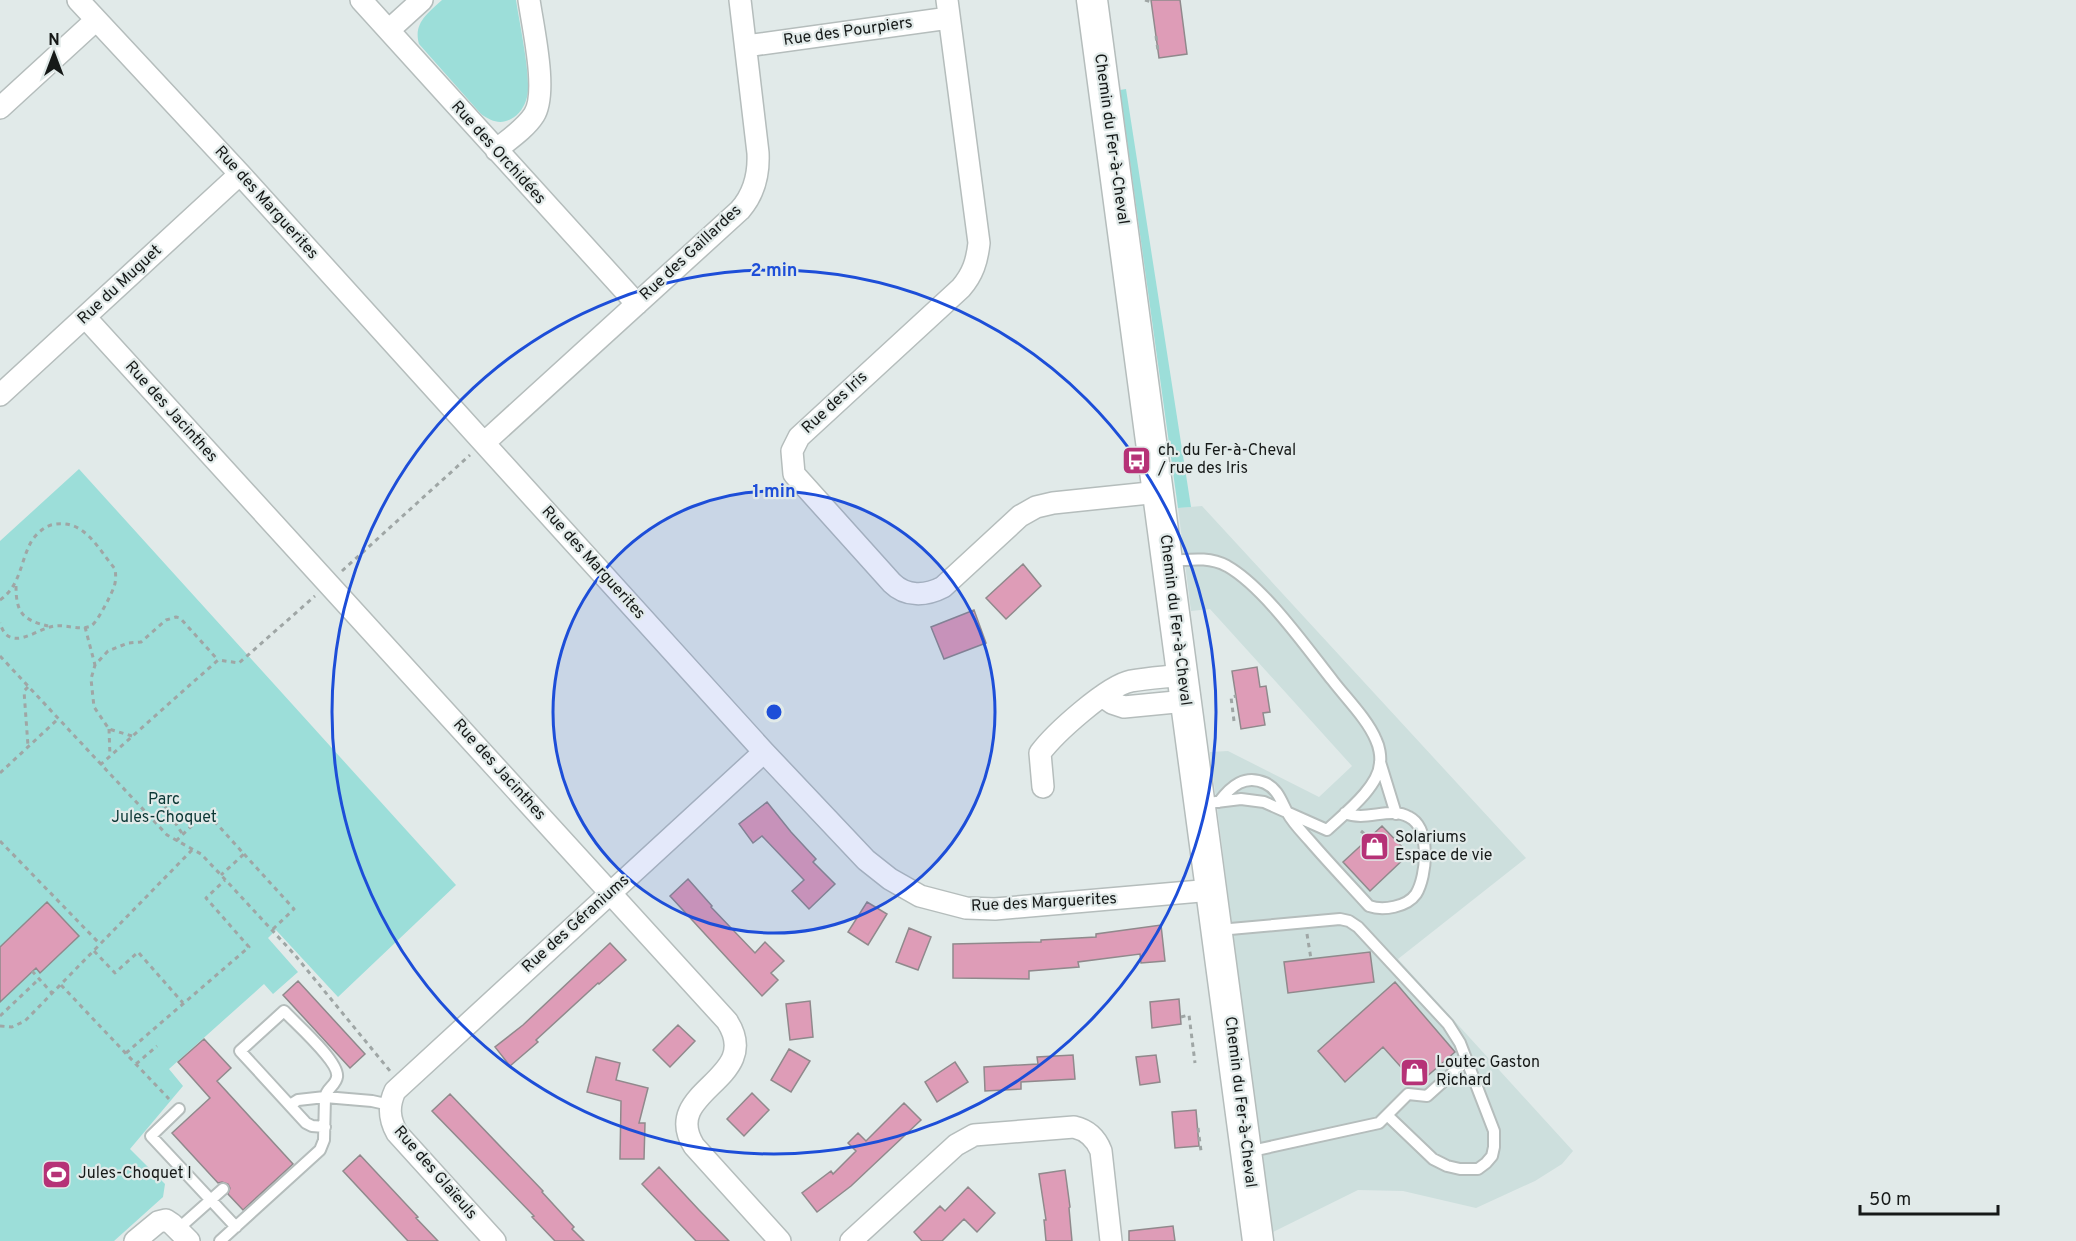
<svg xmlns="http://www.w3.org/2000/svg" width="2076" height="1241" viewBox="0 0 2076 1241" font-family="Overpass,sans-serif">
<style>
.built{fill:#cddfdd}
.green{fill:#9cded9}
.building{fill:#de9cb7;stroke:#90898c;stroke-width:1.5}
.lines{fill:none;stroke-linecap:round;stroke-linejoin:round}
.lane-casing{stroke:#b5bdbc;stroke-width:14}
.street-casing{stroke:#b5bdbc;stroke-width:24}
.secondary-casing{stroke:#b5bdbc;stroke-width:33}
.path{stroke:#9fa6a5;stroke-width:3;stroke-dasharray:4.5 4.5;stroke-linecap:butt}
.lane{stroke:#fff;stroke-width:10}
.street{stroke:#fff;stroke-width:21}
.secondary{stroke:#fff;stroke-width:30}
.ring{fill:none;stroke:#1d4ed8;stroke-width:3}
.labels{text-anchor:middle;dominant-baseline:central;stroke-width:4.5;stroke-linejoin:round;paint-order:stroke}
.street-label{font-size:16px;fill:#161918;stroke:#e1eae9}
.poi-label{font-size:16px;fill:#161918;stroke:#e1eae9;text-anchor:start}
.park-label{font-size:16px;fill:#0c3735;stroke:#e1eae9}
.centre{fill:#1d4ed8;stroke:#e1eae9;stroke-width:3}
.ring-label{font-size:18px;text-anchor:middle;font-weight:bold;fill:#1d4ed8;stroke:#e1eae9;stroke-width:4.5;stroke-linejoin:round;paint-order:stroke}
</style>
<rect width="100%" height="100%" fill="#e1eae9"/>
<!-- built -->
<path class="built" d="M1202 506 1526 858 1398 959 1573 1151 1562 1164 1535 1181 1476 1208 1403 1191 1358 1190 1271 1233 1210 752 1228 751 1319 797 1352 766 1210 609 1191 611 1178 508Z"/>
<!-- green -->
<path class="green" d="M442 0H516C519 21 532 80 527 97 525 106 519 115 511 119 500 125 491 121 481 114L419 44C413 23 428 13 442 0Z
M1126 89 1191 507 1178 508 1120 90Z
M79 469 456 885 338 997 276 930 268 938 298 972 273 994 264 984 169 1069 183 1086 130 1149 165 1184 163 1197 114 1241H0V541Z"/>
<!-- building -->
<path class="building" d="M1151 0H1180L1187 54 1159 58Z
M1023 564 1041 586 1006 619 986 598Z
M974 610 986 643 944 659 931 627Z
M1257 667 1260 687 1266 686 1270 712 1263 713 1265 725 1241 729 1232 671Z
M767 802 791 832 816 859 813 862 835 884 809 909 792 891 804 880 762 836 753 843 739 824Z
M1382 826 1409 854 1370 891 1343 862Z
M688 879 712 906 711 907 755 953 765 942 784 961 771 973 778 980 762 996 670 896Z
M47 902 79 936 40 973 36 968 0 1002V947Z
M867 902 887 914 868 945 848 932Z
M1161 925 1165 961 1141 963 1140 954 1078 962 1079 967 1029 971V979L953 978V944L1041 942V940L1096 937V934Z
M909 928 931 937 918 970 896 962Z
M610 943 626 960 599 984 598 983 536 1040 538 1042 510 1066 495 1047 523 1025Z
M1370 952 1374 982 1288 993 1284 962Z
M298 981 365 1054 350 1068 283 995Z
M1395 982 1455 1052 1417 1085 1383 1047 1345 1082 1318 1051Z
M1179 999 1181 1024 1152 1028 1150 1002Z
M810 1001 813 1037 790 1040 786 1004Z
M678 1025 695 1041 670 1067 653 1050Z
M204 1039 231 1068 217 1081 293 1164 243 1210 228 1194 230 1188 228 1184 222 1182 218 1183 172 1133 210 1098 178 1062Z
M789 1049 810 1061 791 1092 771 1080Z
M1073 1055 1075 1079 1021 1082V1089L985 1091 984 1067 1038 1064 1037 1057Z
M1156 1055 1160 1082 1140 1085 1136 1057Z
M596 1057 620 1063 616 1080 648 1088 639 1123H645L644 1159H620L621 1101 587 1092Z
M955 1062 968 1082 937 1102 925 1082Z
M752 1093 769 1110 744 1136 727 1119Z
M450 1094 543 1191 542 1192 574 1227 572 1229 584 1241H555L532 1217 534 1216 432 1111Z
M904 1103 921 1120 851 1186 817 1212 802 1193 831 1171 833 1174 856 1151 848 1143 858 1133 866 1141Z
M1196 1110 1199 1146 1175 1148 1172 1112Z
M360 1155 418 1217 416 1218 438 1241H408L343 1171Z
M659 1167 699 1210 729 1241H696L642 1184Z
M1065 1170 1070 1207 1069 1208 1072 1241H1046L1044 1220H1046L1039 1174Z
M968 1187 995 1213 977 1232 964 1219 942 1241H922L914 1232 940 1206 945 1211Z
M1173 1226 1175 1241H1129V1231Z"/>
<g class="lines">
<defs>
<path id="lane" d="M1169 561C1189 560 1208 556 1227 566 1264 587 1306 647 1333 681 1346 698 1368 720 1376 740 1379 746 1381 756 1380 763 1379 787 1344 814 1327 830L1264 802 1241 799 1200 804
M1380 762 1396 814
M1219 802C1231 786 1245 774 1265 783 1278 789 1281 801 1287 812 1293 823 1302 832 1310 841 1329 863 1349 884 1369 906 1383 911 1407 907 1416 894 1427 876 1431 828 1409 817 1390 806 1366 822 1345 813
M1219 930 1340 919 1349 921 1358 927 1448 1024 1460 1043 1494 1131V1147L1492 1156 1486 1163 1478 1169H1460L1447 1166 1433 1159 1387 1115
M290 1105 298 1100 325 1097C327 1088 336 1085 337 1077 340 1062 295 1023 284 1011L240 1051 306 1123 312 1126 325 1127
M179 1109 151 1136 236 1227
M1247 1152 1379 1123 1408 1094 1427 1096 1467 1060
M178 1229 223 1189
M220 1241 320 1150 324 1140 325 1097 372 1101 390 1105"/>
<path id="street" d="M78 0 240 174 764 752 866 860 890 879 920 896 966 908 995 909 1212 890
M361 0 637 304
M947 0 979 243C977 261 973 274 961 288L799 437 792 451 794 474 892 583C906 597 926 596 943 587L1020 516 1036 507 1053 503 1159 492
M389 30 422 0
M746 46 949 18
M0 108 96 20
M496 150C508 140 525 129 534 115 548 93 533 28 529 0
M85 317 727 1021C765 1080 659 1090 694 1146L780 1241
M0 395 240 174
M484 443 740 210C754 194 759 174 758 153L740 0
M1102 696 1112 703 1124 707 1186 701
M1043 787 1040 753C1055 733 1107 686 1131 681 1148 678 1166 677 1182 675
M135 1241 158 1222 166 1220 172 1224 189 1241
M495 1241 397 1133C389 1119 388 1106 395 1091L764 752
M851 1241 956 1145 974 1135 1074 1127C1087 1130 1096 1138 1101 1151L1111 1241"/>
<path id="secondary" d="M1092 0 1258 1241"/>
</defs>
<!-- lane casing -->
<use href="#lane" class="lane-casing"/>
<!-- street casing -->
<use href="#street" class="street-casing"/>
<!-- secondary casing -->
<use href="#secondary" class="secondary-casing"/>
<!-- path -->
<path class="path" d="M1145 0 1152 2
M1156 36 1158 51
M342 571 470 455
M16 586C16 612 22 620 48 626
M0 600C20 586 20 564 30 544 34 536 42 528 51 525 83 517 97 547 115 569 116 575 116 581 114 587 111 595 97 623 91 626 79 631 66 624 54 626 36 629 9 654 0 623
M85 627 95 665
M0 656 167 835 201 854 221 875 294 954 390 1071
M28 687 24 691 28 746
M1234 721 1231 697 1236 696
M109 729 110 756
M132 736 109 729 94 707 91 679 95 665 108 651 128 643 141 642 166 620 176 617 180 618 218 660
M100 765 218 660 239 663 315 596
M0 773 58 719
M166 798 164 805 183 835
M1361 831 1369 838
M0 841 100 944
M176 841 206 812 244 854 221 875
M244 854 294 909 272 930
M1307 934 1311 959
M94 951 115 973 138 952 183 1003
M32 971 52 993
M61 985 169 1099
M0 1016 39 979
M1181 1017 1189 1015 1195 1063
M0 1026 12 1027 25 1021 192 850
M126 1053 249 947 206 898 225 880
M136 1064 157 1046
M1198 1128 1201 1151"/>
<!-- lane -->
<use href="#lane" class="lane"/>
<!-- street -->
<use href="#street" class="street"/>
<!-- secondary -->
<use href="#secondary" class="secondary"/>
</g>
<!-- distance rings -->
<circle cx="774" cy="712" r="221" fill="#1d4ed8" fill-opacity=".12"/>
<g class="ring">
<circle cx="774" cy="712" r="221"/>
<circle cx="774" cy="712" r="442"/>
</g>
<!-- icons -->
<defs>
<symbol id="bus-square" viewBox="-11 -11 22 22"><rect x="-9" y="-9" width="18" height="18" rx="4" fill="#b63277" stroke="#e1eae9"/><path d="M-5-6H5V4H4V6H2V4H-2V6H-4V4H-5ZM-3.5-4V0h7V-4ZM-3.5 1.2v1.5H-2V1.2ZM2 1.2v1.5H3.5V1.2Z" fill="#fff"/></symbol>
<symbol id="shop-square" viewBox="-11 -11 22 22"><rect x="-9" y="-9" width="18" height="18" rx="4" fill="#b63277" stroke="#e1eae9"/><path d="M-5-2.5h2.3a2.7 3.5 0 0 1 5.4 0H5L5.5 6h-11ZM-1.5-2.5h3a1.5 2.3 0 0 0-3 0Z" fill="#fff"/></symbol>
<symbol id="stadium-square" viewBox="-11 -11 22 22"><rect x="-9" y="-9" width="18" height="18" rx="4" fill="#b63277" stroke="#e1eae9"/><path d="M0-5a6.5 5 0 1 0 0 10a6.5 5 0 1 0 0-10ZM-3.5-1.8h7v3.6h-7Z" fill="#fff"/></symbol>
</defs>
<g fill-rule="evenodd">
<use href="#bus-square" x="1120" y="444" width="33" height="33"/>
<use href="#shop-square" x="1358" y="830" width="33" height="33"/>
<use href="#shop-square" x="1398" y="1056" width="33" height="33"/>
<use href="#stadium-square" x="40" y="1158" width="33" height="33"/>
</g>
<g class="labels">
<!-- street labels -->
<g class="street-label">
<text transform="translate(848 32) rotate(-8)">Rue des Pourpiers</text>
<text transform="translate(1111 139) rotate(82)">Chemin du Fer-à-Cheval</text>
<text transform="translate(498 153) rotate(48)">Rue des Orchidées</text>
<text transform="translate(266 203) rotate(48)">Rue des Marguerites</text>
<text transform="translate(691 253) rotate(-43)">Rue des Gaillardes</text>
<text transform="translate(120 285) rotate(-43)">Rue du Muguet</text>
<text transform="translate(835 403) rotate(-43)">Rue des Iris</text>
<text transform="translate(171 412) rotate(48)">Rue des Jacinthes</text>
<text transform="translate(593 563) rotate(48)">Rue des Marguerites</text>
<text transform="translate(1175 620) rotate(83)">Chemin du Fer-à-Cheval</text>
<text transform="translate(499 770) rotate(48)">Rue des Jacinthes</text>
<text transform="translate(1044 903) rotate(-3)">Rue des Marguerites</text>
<text transform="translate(576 924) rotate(-42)">Rue des Géraniums</text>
<text transform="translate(1240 1102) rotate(83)">Chemin du Fer-à-Cheval</text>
<text transform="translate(435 1173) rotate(49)">Rue des Glaïeuls</text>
</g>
<!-- poi labels -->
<g class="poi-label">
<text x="1158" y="451">ch. du Fer-à-Cheval<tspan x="1158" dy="18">/ rue des Iris</tspan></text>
<text x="1395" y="838">Solariums<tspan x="1395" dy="18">Espace de vie</tspan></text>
<text x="1436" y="1063">Loutec Gaston<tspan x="1436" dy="18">Richard</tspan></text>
<text x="78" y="1174">Jules-Choquet I</text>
</g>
<!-- park labels -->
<g class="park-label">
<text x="164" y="800">Parc<tspan x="164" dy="18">Jules-Choquet</tspan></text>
</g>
</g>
<circle cx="774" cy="712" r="9" class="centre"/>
<g class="ring-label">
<text x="774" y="276">2 min</text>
<text x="774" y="497">1 min</text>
</g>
<!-- north arrow -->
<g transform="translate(54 54)" stroke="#e1eae9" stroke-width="4.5" paint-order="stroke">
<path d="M0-4.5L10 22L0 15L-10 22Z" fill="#161918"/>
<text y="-9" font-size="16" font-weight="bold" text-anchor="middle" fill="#161918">N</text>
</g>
<!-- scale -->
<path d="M1860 1205v9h138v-9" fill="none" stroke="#161918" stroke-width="3"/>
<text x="1869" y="1205" font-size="18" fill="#161918" stroke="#e1eae9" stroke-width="4.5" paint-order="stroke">50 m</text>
</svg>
